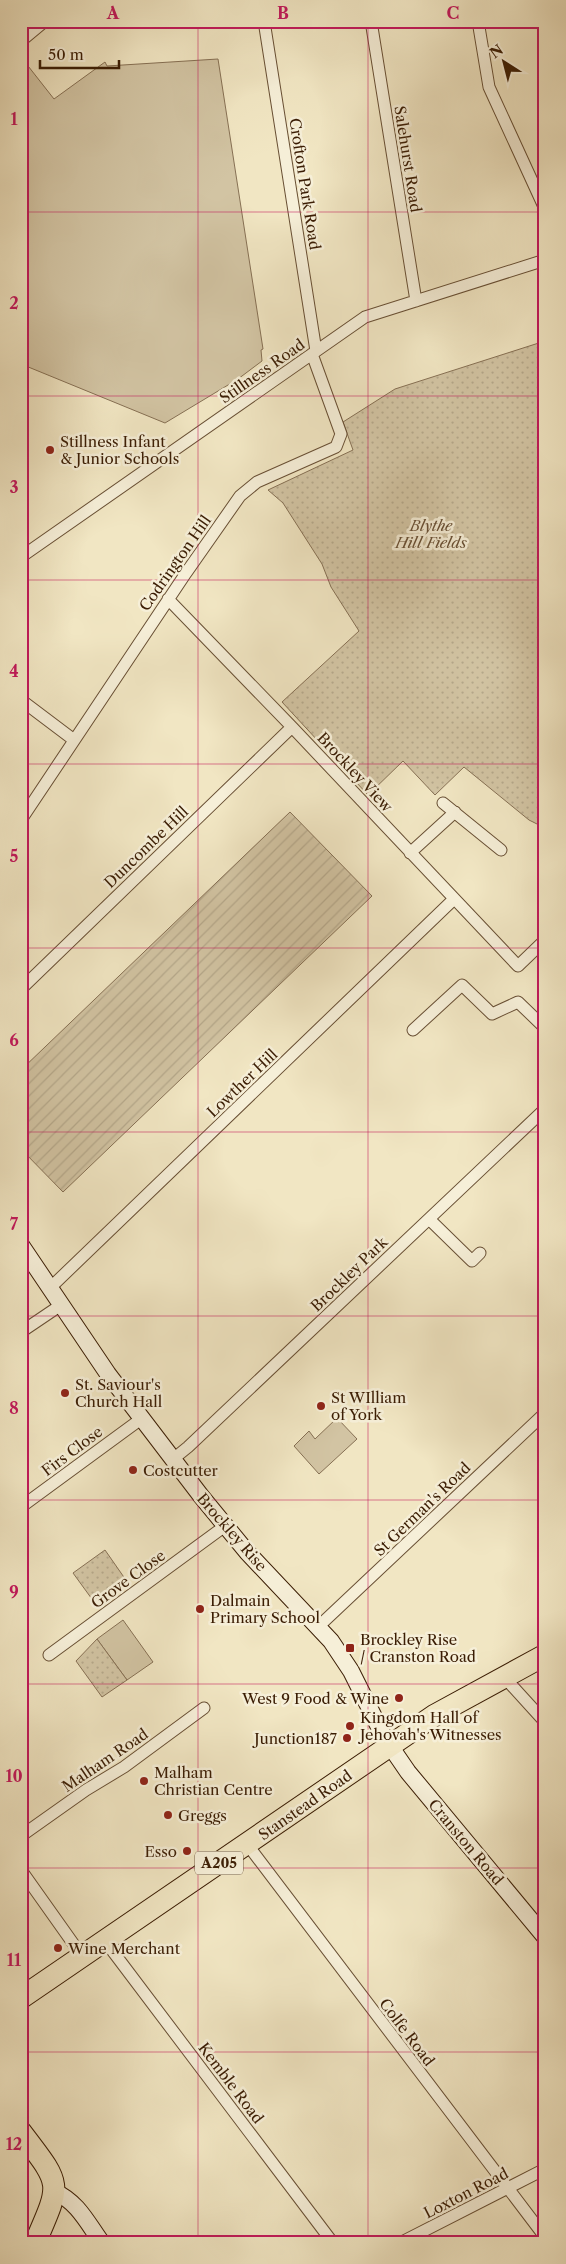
<svg xmlns="http://www.w3.org/2000/svg" width="566" height="2264" viewBox="0 0 566 2264" font-family="'Libre Caslon Text',serif">
<style>
.grass{fill:#d2c4a3;stroke:#867054}
.park{fill:url(#park-dots);stroke:#867054}
.garden{fill:url(#garden-furrows);stroke:#867054}
.lines{fill:none;stroke-linecap:round;stroke-linejoin:round}
.street-casing{stroke:#684f34;stroke-width:13}
.secondary-casing{stroke:#3b1d04;stroke-width:18}
.highway-casing{stroke:#3b1d04;stroke-width:23}
.street{stroke:#f6efd8;stroke-width:11}
.secondary{stroke:#f6efd8;stroke-width:16}
.highway{stroke:#f1e6c3;stroke-width:21}
.grid{fill:none;stroke:#c2185b;stroke-width:1;stroke-opacity:0.55}
.poi-dot{fill:#8f2418;stroke:#f6efd8;stroke-width:2}
.labels{text-anchor:middle;dominant-baseline:central;stroke-width:5;stroke-linejoin:round;paint-order:stroke}
.shield{fill:#f6efd8;stroke:#735c44;stroke-width:1}
.shield-label{font-size:14px;font-weight:bold;fill:#3b1d04}
.street-label{font-size:15px;fill:#3b1d04;stroke:#f6efd8}
.poi-label{font-size:15px;fill:#3b1d04;stroke:#f6efd8;text-anchor:start}
.park-label{font-size:15px;font-style:italic;fill:#684f34;stroke:#f6efd8}
.neatline{fill:none;stroke:#c2185b;stroke-width:2}
.grid-label{font-size:16px;text-anchor:middle;font-weight:bold;fill:#c2185b}
</style>
<defs>
<pattern id="park-dots" width="8" height="8" patternUnits="userSpaceOnUse" patternTransform="scale(1.25)"><rect width="8" height="8" fill="#d2c4a3"/><path d="M2 2h.1M6 6h.1" fill="none" stroke="#b5a88b" stroke-width="1.8" stroke-linecap="round"/></pattern>
<pattern id="garden-furrows" width="10" height="10" patternUnits="userSpaceOnUse" patternTransform="scale(1.25)"><rect width="10" height="10" fill="#d2c4a3"/><path d="M-1 1l2-2M0 10L10 0M9 11l2-2" fill="none" stroke="#b5a88b"/></pattern>
</defs>
<rect width="100%" height="100%" fill="#f1e6c3"/>
<filter id="stains"><feTurbulence type="fractalNoise" baseFrequency=".004" numOctaves="4"/><feColorMatrix values="0 0 0 0 .2 0 0 0 0 .09 0 0 0 0 .02 0 0 0 .5 -.17"/></filter>
<radialGradient id="worn" r=".72"><stop offset=".6" stop-color="#630" stop-opacity="0"/><stop offset="1" stop-color="#630" stop-opacity=".3"/></radialGradient>
<!-- grass -->
<path class="grass" d="M21 57 54 99 105 62 107 66 218 59 263 349 261 350 262 361 238 379 165 423 21 364Z
M337 1418 357 1439 319 1474 294 1446 309 1431 315 1439Z
M123 1620 153 1662 127 1680 97 1639Z"/>
<!-- park -->
<path class="park" d="M545 341V828L529 820 464 767 435 795 403 761 368 795 282 702 359 631 331 587 322 564 283 503 268 490 353 450 343 422 395 389Z
M105 1550 128 1583 97 1606 73 1573Z
M97 1639 127 1680 102 1697 76 1661Z"/>
<!-- garden -->
<path class="garden" d="M290 812 372 896 63 1192 21 1149V1070Z"/>
<g class="lines">
<defs>
<path id="street" d="M264 21 316 351
M371 21 416 301
M478 21 489 87 545 209
M21 41 45 21
M21 557 365 317 545 260
M168 599 292 727 518 966 545 940
M21 700 74 740
M443 803 501 850
M21 820 186 573 240 496 257 482 336 447 341 434 312 354
M410 853 455 812
M21 989 292 727
M413 1030 462 985 492 1014 518 1002 545 1028
M429 1219 472 1261 480 1253
M50 1288 454 899
M21 1332 61 1305
M172 1460 188 1447 545 1109
M21 1507 141 1419
M319 1626 545 1413
M49 1655 225 1526
M504 1677 545 1722
M21 1836 86 1790 124 1767 204 1708
M247 1844 545 2237
M21 1870 82 1956
M105 1941 333 2243
M400 2243 545 2169"/>
<path id="secondary" d="M21 1245 108 1374 201 1496 247 1552 331 1641 351 1671 384 1737 408 1772 545 1937
M55 2192C78 2202 88 2224 102 2243"/>
<path id="highway" d="M21 1998 435 1715 545 1655
M21 2132C62 2186 62 2181 35 2243"/>
</defs>
<!-- street casing -->
<use href="#street" class="street-casing"/>
<!-- secondary casing -->
<use href="#secondary" class="secondary-casing"/>
<!-- highway casing -->
<use href="#highway" class="highway-casing"/>
<!-- street -->
<use href="#street" class="street"/>
<!-- secondary -->
<use href="#secondary" class="secondary"/>
<!-- highway -->
<use href="#highway" class="highway"/>
</g>
<!-- grid -->
<path class="grid" d="M198 21V2243M368 21V2243M21 212H545M21 396H545M21 580H545M21 764H545M21 948H545M21 1132H545M21 1316H545M21 1500H545M21 1684H545M21 1868H545M21 2052H545"/>
<!-- markers -->
<g class="poi-dot">
<circle cx="50" cy="450" r="5"/>
<circle cx="65" cy="1393" r="5"/>
<circle cx="321" cy="1406" r="5"/>
<circle cx="133" cy="1470" r="5"/>
<circle cx="200" cy="1609" r="5"/>
<rect x="345" y="1643" width="10" height="10" rx="2.5"/>
<circle cx="399" cy="1698" r="5"/>
<circle cx="350" cy="1726" r="5"/>
<circle cx="347" cy="1738" r="5"/>
<circle cx="144" cy="1781" r="5"/>
<circle cx="168" cy="1815" r="5"/>
<circle cx="187" cy="1851" r="5"/>
<circle cx="58" cy="1948" r="5"/>
</g>
<g class="labels">
<!-- shield labels -->
<rect class="shield" x="195" y="1851.5" width="48" height="23" rx="4"/>
<g class="shield-label">
<text x="219" y="1863">A205</text>
</g>
<!-- street labels -->
<g class="street-label">
<text transform="translate(408 159) rotate(81)">Salehurst Road</text>
<text transform="translate(305 184) rotate(81)">Crofton Park Road</text>
<text transform="translate(262 371) rotate(-35)">Stillness Road</text>
<text transform="translate(175 563) rotate(-55)">Codrington Hill</text>
<text transform="translate(355 772) rotate(47)">Brockley View</text>
<text transform="translate(146 847) rotate(-44)">Duncombe Hill</text>
<text transform="translate(242 1083) rotate(-44)">Lowther Hill</text>
<text transform="translate(349 1274) rotate(-44)">Brockley Park</text>
<text transform="translate(72 1451) rotate(-37)">Firs Close</text>
<text transform="translate(422 1509) rotate(-44)">St German's Road</text>
<text transform="translate(232 1532) rotate(49)">Brockley Rise</text>
<text transform="translate(128 1579) rotate(-36)">Grove Close</text>
<text transform="translate(105 1760) rotate(-34)">Malham Road</text>
<text transform="translate(305 1805) rotate(-35)">Stanstead Road</text>
<text transform="translate(466 1842) rotate(50)">Cranston Road</text>
<text transform="translate(407 2032) rotate(53)">Colfe Road</text>
<text transform="translate(231 2083) rotate(53)">Kemble Road</text>
<text transform="translate(466 2193) rotate(-27)">Loxton Road</text>
</g>
<!-- poi labels -->
<g class="poi-label">
<text x="60" y="441">Stillness Infant<tspan x="60" dy="17">&amp; Junior Schools</tspan></text>
<text x="75" y="1384">St. Saviour's<tspan x="75" dy="17">Church Hall</tspan></text>
<text x="331" y="1397">St WIlliam<tspan x="331" dy="17">of York</tspan></text>
<text x="143" y="1470">Costcutter</text>
<text x="210" y="1600">Dalmain<tspan x="210" dy="17">Primary School</tspan></text>
<text x="360" y="1639">Brockley Rise<tspan x="360" dy="17">/ Cranston Road</tspan></text>
<text x="389" y="1698" text-anchor="end">West 9 Food &amp; Wine</text>
<text x="360" y="1717">Kingdom Hall of<tspan x="360" dy="17">Jehovah's Witnesses</tspan></text>
<text x="337" y="1738" text-anchor="end">Junction187</text>
<text x="154" y="1772">Malham<tspan x="154" dy="17">Christian Centre</tspan></text>
<text x="178" y="1815">Greggs</text>
<text x="177" y="1851" text-anchor="end">Esso</text>
<text x="68" y="1948">Wine Merchant</text>
</g>
<!-- park labels -->
<g class="park-label">
<text x="431" y="525">Blythe<tspan x="431" dy="17">Hill Fields</tspan></text>
</g>
</g>
<!-- margin -->
<rect width="566" height="2264" fill="none" stroke="#f1e6c3" stroke-width="55"/>
<!-- north arrow -->
<g transform="translate(504 62) rotate(324)" stroke="#f6efd8" stroke-width="4" paint-order="stroke">
<path d="M0-4L9 19L0 12L-9 19Z" fill="#3b1d04"/>
<text y="-8" font-size="14" font-weight="bold" text-anchor="middle" fill="#3b1d04">N</text>
</g>
<!-- scale -->
<path d="M40 60v8h79v-8" fill="none" stroke="#3b1d04" stroke-width="2.5"/>
<text x="48" y="60" font-size="15" fill="#3b1d04" stroke="#f6efd8" stroke-width="4" paint-order="stroke">50 m</text>
<rect x="28" y="28" width="510" height="2208" class="neatline"/>
<g class="grid-label">
<text x="113" y="19">A</text>
<text x="283" y="19">B</text>
<text x="453" y="19">C</text>
<text x="14" y="125">1</text>
<text x="14" y="309">2</text>
<text x="14" y="493">3</text>
<text x="14" y="677">4</text>
<text x="14" y="862">5</text>
<text x="14" y="1046">6</text>
<text x="14" y="1230">7</text>
<text x="14" y="1414">8</text>
<text x="14" y="1598">9</text>
<text x="14" y="1782">10</text>
<text x="14" y="1966">11</text>
<text x="14" y="2150">12</text>
</g>
<rect width="100%" height="100%" filter="url(#stains)"/>
<rect width="100%" height="100%" fill="url(#worn)"/>
</svg>
